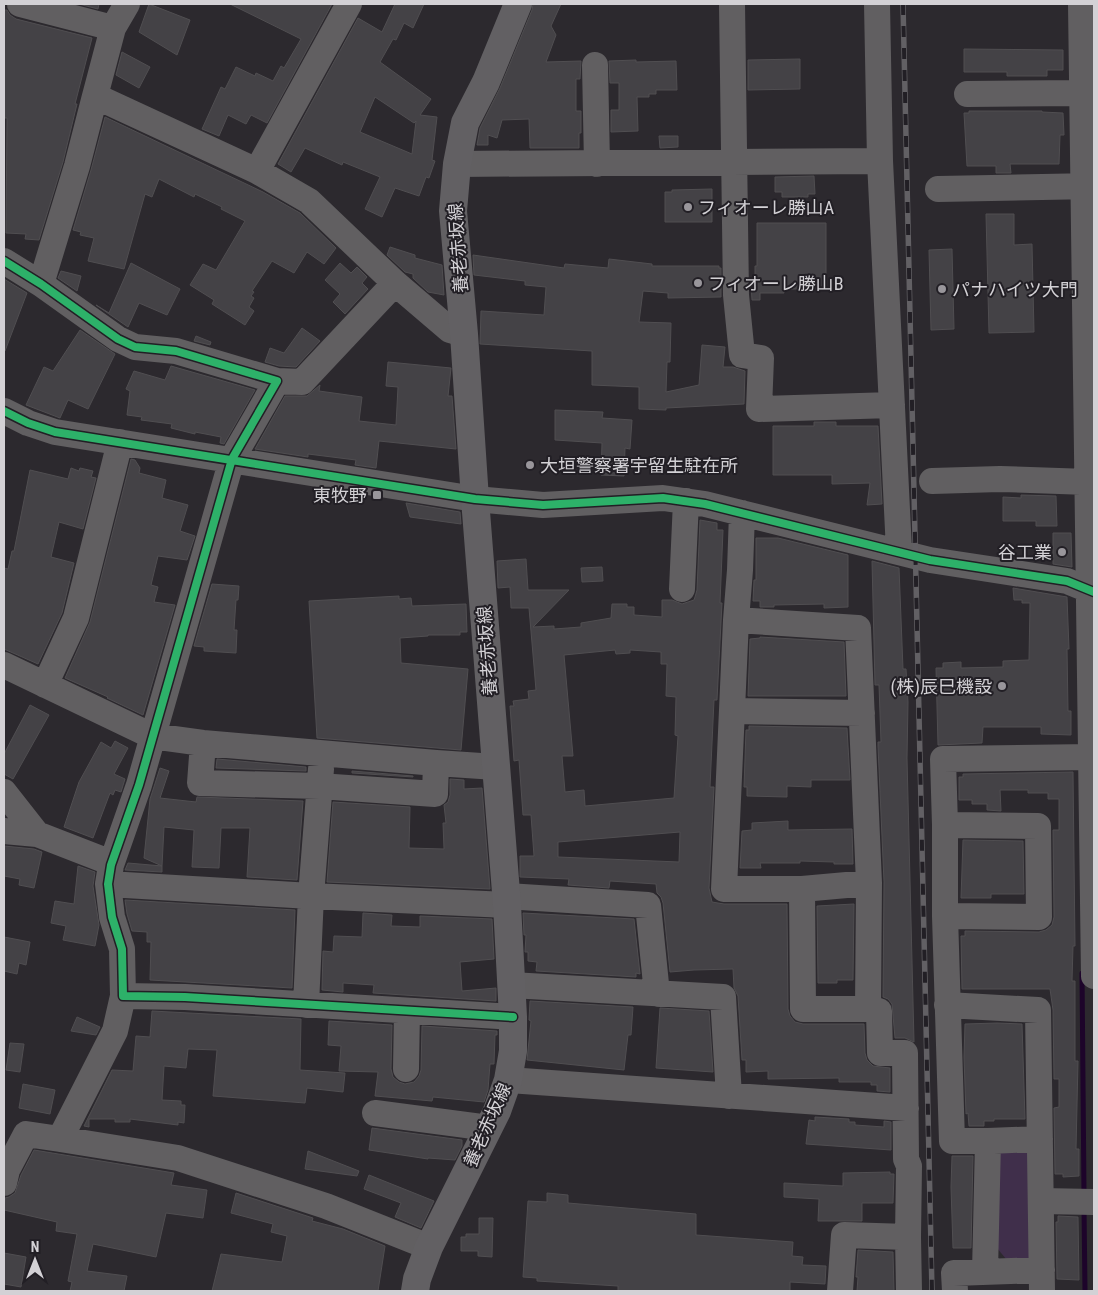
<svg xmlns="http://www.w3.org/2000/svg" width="1098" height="1295" viewBox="0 0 1098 1295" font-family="'Roboto Condensed','Noto Sans JP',sans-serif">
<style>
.green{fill:#402f4b}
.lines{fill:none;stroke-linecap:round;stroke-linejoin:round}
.stream{stroke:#1d042a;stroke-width:5}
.building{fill:#444246;stroke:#504e51;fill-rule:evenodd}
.minor{stroke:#615f61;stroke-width:26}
.major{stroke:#626063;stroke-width:28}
.rail-casing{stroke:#626064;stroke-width:5.5}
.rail{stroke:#221f25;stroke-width:4;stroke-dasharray:11;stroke-linecap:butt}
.cycleway-casing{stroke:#221f25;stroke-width:11}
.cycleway{stroke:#2db169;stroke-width:8}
.poi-dot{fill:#99969b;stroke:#221f25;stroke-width:2}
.labels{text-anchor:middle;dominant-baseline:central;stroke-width:4;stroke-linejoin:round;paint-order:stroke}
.poi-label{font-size:18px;fill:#d3d1d5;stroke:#221f25;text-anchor:start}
.street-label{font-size:18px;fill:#d3d1d5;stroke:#221f25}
</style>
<rect width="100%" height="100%" fill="#2c292e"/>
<!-- green -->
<path class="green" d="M1005 1148H1026L1035 1156V1251L1027 1260 1006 1259 997 1248 995 1158Z"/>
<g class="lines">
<!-- stream -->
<path class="stream" d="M1082 973 1084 1194
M1084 1208 1085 1291"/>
</g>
<!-- building -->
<path class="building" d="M79 4H99L98 9Z
M149 4 190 20 177 55 139 32Z
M230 4H332L267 123 251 115 246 124 228 115 219 136 202 129 221 87 225 89 236 67 255 76 256 73 273 81 281 66 284 68 301 39Z
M395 4H424L413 28 404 23 396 40 393 39 380 62 431 99 420 115 437 117 432 160 435 161 429 178 426 177 419 196 395 188 382 217 365 209 380 177 343 162 342 165 305 148 291 172 278 164 358 18 382 32ZM375 97 414 123 416 121 412 154 360 132Z
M533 4H561L551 26 556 35 546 62 581 61 580 79H576V111H581V133H579V148H530L529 119 502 120 497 138 488 135V145H477L480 128 500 88 532 10Z
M4 10H7L10 15 16 19 92 38 75 104H77L63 162 39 240 25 239 26 234 6 233 7 118H4Z
M964 49 1063 50V70H1047V76H1007V72H964Z
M122 52 150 67 139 88 116 75Z
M800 59V89L748 90V60Z
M636 60V62L676 61 677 90H656V94H649V97H637L638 131 611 132V110H619V83H610L609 61Z
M969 111H1042V112L1063 113 1064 135H1060L1059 164H1010L1011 173H996V166H967L964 113H969Z
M105 117 263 192 300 213 336 248 324 264 307 252 294 273 272 261 252 291 254 292 251 296 254 298 249 307 254 311 245 325 212 304 214 300 190 285 203 264 216 270 245 221 221 209 222 207 195 194 194 197 159 179 152 197 145 194 124 269 88 261 94 238 80 235 81 232 73 230 91 170Z
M659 136H678V147L660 148Z
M814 176 815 194H808V197H782V192H775V177Z
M712 189V222H665V192H672V190Z
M986 214H1014V245L1032 244 1034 332 989 333Z
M757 223H826V289H784V293H760V300H752L751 284H755V266H757Z
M390 247 415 255V258L442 265 444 295 428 292 413 278V274L405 272 387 255Z
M952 249 954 329 931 330 929 250Z
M473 255 564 268 565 264 608 268 609 259 652 264V266H719V268H721V297L668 298V293L643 291 639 322 671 323 670 362H667L666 392 699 385 702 345 725 347 723 367H733L745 371 744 404 666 408V410L639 409V387L592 385V351L480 344 481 311 544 315 546 287 525 285V281L474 275Z
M131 263 180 289 167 315 139 303 128 327 96 305 109 313Z
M340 263 351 273 357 267 367 277 362 283 368 289 345 314 333 302 340 294 325 280Z
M61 271 81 276 77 291 58 278Z
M4 279 27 293 5 351 4 350Z
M302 328 320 341 296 367 279 366 265 362 270 348 284 353Z
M80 330 115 354 88 409 68 400 60 418 26 405 44 367 53 371Z
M196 336 211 342 210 345 194 341Z
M388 362 451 368 448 396H452L456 449 379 441 376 468 355 465 356 460 308 454V457L255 449 285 396H307L320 385 319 391 362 397 359 421 396 425 398 387 386 386Z
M171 366 255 390 224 444 220 443 221 437 195 432V434L171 428 172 424 141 420 142 417 127 415 130 391 126 389 134 371 165 380Z
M555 410 603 412 602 418 632 420 630 449 625 448 624 476 601 475 602 443 555 440Z
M814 422H836V426H878L882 504 867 505 870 483 832 484V475H773V426H814Z
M131 459 135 460 140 468 139 473 166 480 162 498 188 505 180 531 195 536 187 560 158 556 151 585 158 587 154 602 175 605 143 715 107 698 108 697 65 678 90 622Z
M71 468 79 471 80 468 93 471 91 477 96 478 83 529 59 522 51 557 74 563 62 613 38 664 4 649V568L8 569 12 551H14L30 470 68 479Z
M1021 495 1056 496 1057 526H1036V521H1003V497L1021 498Z
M406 503 460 512 461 524 410 517Z
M700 520 717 523V530H723L720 603H722L717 700H714L710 787H714L709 888 712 902 724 904H787L788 1009 790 1016 795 1022 803 1024H864L865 1053 867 1060 873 1066 890 1068V1092L877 1091V1085H871V1082H839V1078L768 1079V1071L746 1072V1060H742L738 996 734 988 733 969 694 970 670 972 663 903 661 897 657 893 656 884 610 881 609 888 568 885 569 879 520 877V856H534L531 815H523L519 760 514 761 510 706H514L513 701 529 699 528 691 536 690 529 608H511L510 587 498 588 497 561 526 559 528 590H569L533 627 554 626V629L581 627V623L611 618 612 604H627V607H634V615L662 617V600H672L682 604 694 600 695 597 697 590ZM615 650 616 654 630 653V650L661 652V664H667L666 696 676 697 675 735 678 736 674 798 585 806 584 790 565 792 562 756H573L564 655ZM680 832 679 862 558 857V842Z
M1053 533H1071L1072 567 1053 564Z
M756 538H778L848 555V607L824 608V604L774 605V607H760V601H753L754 580H756Z
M872 561 899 568 903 669H906L908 702 907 758 914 1042 905 1038H895L892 1004 888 999 883 997 884 882 878 746V742H881L879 685H875Z
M602 567 603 581 582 582 581 568Z
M212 584 239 586 238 600H236L234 630H237L236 653 204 651V647L194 646Z
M1013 588 1067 597 1069 649H1067L1068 711H1071V735L1041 734V727H983L982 743 938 745 936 668H943V663L961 662V668L1003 667V661L1029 660 1030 603H1022V600H1014Z
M399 596V599L411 598 412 606 466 604 467 632H460V635H428V636L400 638 401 663 468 669 461 750 317 738 309 601Z
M760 637 844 642 846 696H748L750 639 760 638Z
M30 705 49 715 13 779 4 774V754Z
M749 726 847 728 850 780H811V787L787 786V797L747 796V787H744L746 730H749Z
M115 741 128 748 114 774 125 779 121 792 115 790 113 795 110 793 93 838 64 827 79 782 101 742 111 748Z
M217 759 306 767V771L216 768Z
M160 768 169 771 160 798 196 802 197 797 303 801 297 880 247 877 250 828H221L219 868 192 867 194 830 164 827 162 866 144 858 150 799Z
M352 771 413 776V777L352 773Z
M1073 772 1075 946H1073L1072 981H1075V1061H1078L1076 1149H1079V1176L1063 1177V1174H1055L1054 1108 1059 1107V1079H1054L1053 1010 1050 989H962L961 936H965V931L1039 932 1046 930 1052 925 1054 917 1053 830H1059V799H1048V793H1028V790H1000L1001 811 987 810V804H972V800H959V777H963V774Z
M450 779 464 780V789L482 788 490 889 327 882 333 802 410 807 409 848 444 849 443 823H446L444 805 448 802 450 795Z
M788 821V830L852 829 853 864H834V862L800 861V863H760L761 868H740L742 831 752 830V823Z
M963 840 1023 841 1024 894H991V898H961Z
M4 846 34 849 42 852 34 888 19 885 20 879 4 876Z
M128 863 162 866V872L125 870Z
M78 866 95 872 93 886 99 925 95 946 63 940 66 926 51 923 55 901 74 904Z
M125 900 295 910 292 988 150 980 151 942H147V932L132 931 127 914Z
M854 904 853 980H837V983H818L817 906Z
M363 913 392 915 391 926 420 927V916L492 919 494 959 460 962 462 991 496 988V1001L373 993 374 985 343 983V992L322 990 323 951 333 952 334 936 362 937Z
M523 913 634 919 640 974 636 973V977L536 971 537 962 528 961V952H525L526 935H524Z
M4 937 30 942 26 965 19 963 17 974 4 971Z
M530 1001 633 1007 631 1035H628L624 1070 527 1060 531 1021 529 1020Z
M660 1008 709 1011 713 1072 656 1068Z
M152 1011 301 1019 300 1070 345 1073 343 1092 307 1088 305 1103 213 1096 217 1050 188 1049 186 1068 164 1066 162 1100 181 1101V1105H185L184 1123 178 1122V1125L130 1119V1122H115V1119H89V1127L84 1126 112 1070 133 1071 136 1036 150 1037Z
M77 1017 100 1027 96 1035 71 1031Z
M329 1021 392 1025 391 1069 393 1077 399 1082 405 1084 414 1082 419 1076 421 1070 422 1026 497 1031V1035H495L494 1064H490L488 1090 484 1102 433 1097 432 1101 375 1096 378 1072 339 1071 341 1046 328 1045Z
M997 1023 1022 1024 1025 1119H994V1121H984V1126H969L968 1113 966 1114 964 1057 965 1024Z
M10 1043 24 1044 20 1072 6 1070Z
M23 1084 55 1090 50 1114 19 1108Z
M815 1117 849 1119V1122H855V1125L884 1127V1121L891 1122V1150L806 1144 809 1120 815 1121Z
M372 1128 462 1140V1146L455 1160 428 1158V1159L369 1150Z
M34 1150 174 1173 171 1185 207 1190 203 1218 166 1213 156 1257 93 1244 87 1271 127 1276 124 1291H70L72 1282 68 1281 77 1234 56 1231 57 1222 4 1210 5 1198 9 1197 15 1193 21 1175Z
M308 1151 359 1171 357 1176 305 1169Z
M952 1156H973L971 1248H953L951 1187Z
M890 1172V1174H894L893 1203H862V1221H818L819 1199 784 1197V1183L843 1186V1173Z
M369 1175 434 1201 421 1228 395 1217 401 1203 364 1189Z
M236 1193 313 1218 312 1221 343 1229 385 1246 378 1291H212L221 1254 282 1262 287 1236 271 1232 273 1224 231 1213Z
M547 1193 568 1195V1203L696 1214V1235L793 1242 792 1256 803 1257 802 1265 826 1266 825 1284 790 1282V1291H618V1286L537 1281V1278L523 1277 528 1201 547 1202Z
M1058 1216 1078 1217 1079 1280 1057 1279 1056 1222H1058Z
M479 1218H493L492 1257 478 1256V1251H461V1237H466V1234H479Z
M858 1250 893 1252 894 1291H857L858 1277H856Z
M4 1253 26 1257 21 1287 4 1284Z"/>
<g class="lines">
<!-- minor -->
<path class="minor" d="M20 4 113 28
M127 4 113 28 95 96 257 171 309 201 395 283 450 330 464 334
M732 4 736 295 742 355 761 358 759 409 892 405
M877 4 880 161
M1081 4 1094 976
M595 65 597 164
M967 94 1082 93
M457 164 880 161 899 551
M257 171 349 4
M938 189 1094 186
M4 261 41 284 118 339 135 347 176 351 277 381 232 459 139 785 111 865 108 884 112 917 122 949 123 996 185 997 513 1017
M41 284 77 166 95 96
M277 381 302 382 395 283
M4 411 28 423 55 432 475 499 543 505 663 498 705 504 930 560 1067 581 1094 592
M932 481 1000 479 1088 482
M682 589 686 501
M736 620 740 570 742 513
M4 665 152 736 203 743 436 763 496 767
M45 685 76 618 120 442
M732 711 862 713
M203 743 200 783 319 786 435 794 436 763
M4 792 37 834 104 860
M945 825V916
M4 831 37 834
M108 884 311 896 507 905
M802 889 803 1009H868L869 883 858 628 736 620 724 889H802L869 883
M506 896 648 905 657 994
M511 985 723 997 729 1096
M306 1005 311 896 321 769
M947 1005 1038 1010 1042 1291
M868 1009 879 1011 880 1053H905L906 1159 909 1166 908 1237
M406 1069 407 1011
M508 1080 906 1108
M375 1113 489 1128
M60 1139 178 1158 326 1206 429 1247
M988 1141H952L945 916 1039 917 1038 826 945 825 943 759 1092 757
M4 1183 7 1170 26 1134 60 1139 115 1031 123 996
M1041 1201 1094 1202
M985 1272 988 1141 1040 1139
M840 1291 844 1235 908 1237 909 1291
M955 1291 954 1273 1042 1270"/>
<!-- major -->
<path class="major" d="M415 1291 417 1279 429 1247 497 1111 508 1080 513 1051V1017L507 905 475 499 464 334 453 211 457 164 465 123 486 82 518 4"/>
<defs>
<path id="rail" d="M903 4 932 1291"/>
</defs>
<!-- rail casing -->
<use href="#rail" class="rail-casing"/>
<!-- rail -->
<use href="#rail" class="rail"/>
<defs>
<path id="cycleway" d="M4 261 41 284 118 339 135 347 176 351 277 381 232 459 139 785 111 865 108 884 112 917 122 949 123 996 185 997 513 1017
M4 411 28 423 55 432 475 499 543 505 663 498 705 504 930 560 1067 581 1094 592"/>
</defs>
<!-- cycleway casing -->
<use href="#cycleway" class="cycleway-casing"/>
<!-- cycleway -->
<use href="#cycleway" class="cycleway"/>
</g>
<!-- markers -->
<g class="poi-dot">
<circle cx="688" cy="207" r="5"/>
<circle cx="698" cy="283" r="5"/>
<circle cx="942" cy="289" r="5"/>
<circle cx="530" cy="465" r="5"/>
<rect x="372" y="490" width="10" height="10" rx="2.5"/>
<circle cx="1062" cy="552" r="5"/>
<circle cx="1002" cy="686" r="5"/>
</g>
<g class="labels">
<!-- poi labels -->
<g class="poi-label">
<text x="698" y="207">フィオーレ勝山A</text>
<text x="708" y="283">フィオーレ勝山B</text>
<text x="952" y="289">パナハイツ大門</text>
<text x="540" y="465">大垣警察署宇留生駐在所</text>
<text x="367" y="495" text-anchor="end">東牧野</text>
<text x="1052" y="552" text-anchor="end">谷工業</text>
<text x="992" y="686" text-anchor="end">(株)辰巳機設</text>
</g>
<!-- street labels -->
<g class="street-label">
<text transform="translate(458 248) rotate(-94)">養老赤坂線</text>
<text transform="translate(487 651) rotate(-94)">養老赤坂線</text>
<text transform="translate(487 1125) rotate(-66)">養老赤坂線</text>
</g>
</g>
<!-- border -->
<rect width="1098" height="1295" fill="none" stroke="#d3d1d5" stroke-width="10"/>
<!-- north arrow -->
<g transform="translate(35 1260)" stroke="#221f25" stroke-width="4" paint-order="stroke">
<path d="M0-4L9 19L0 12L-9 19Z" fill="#d3d1d5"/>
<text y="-8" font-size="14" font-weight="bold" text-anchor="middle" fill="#d3d1d5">N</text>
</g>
</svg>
